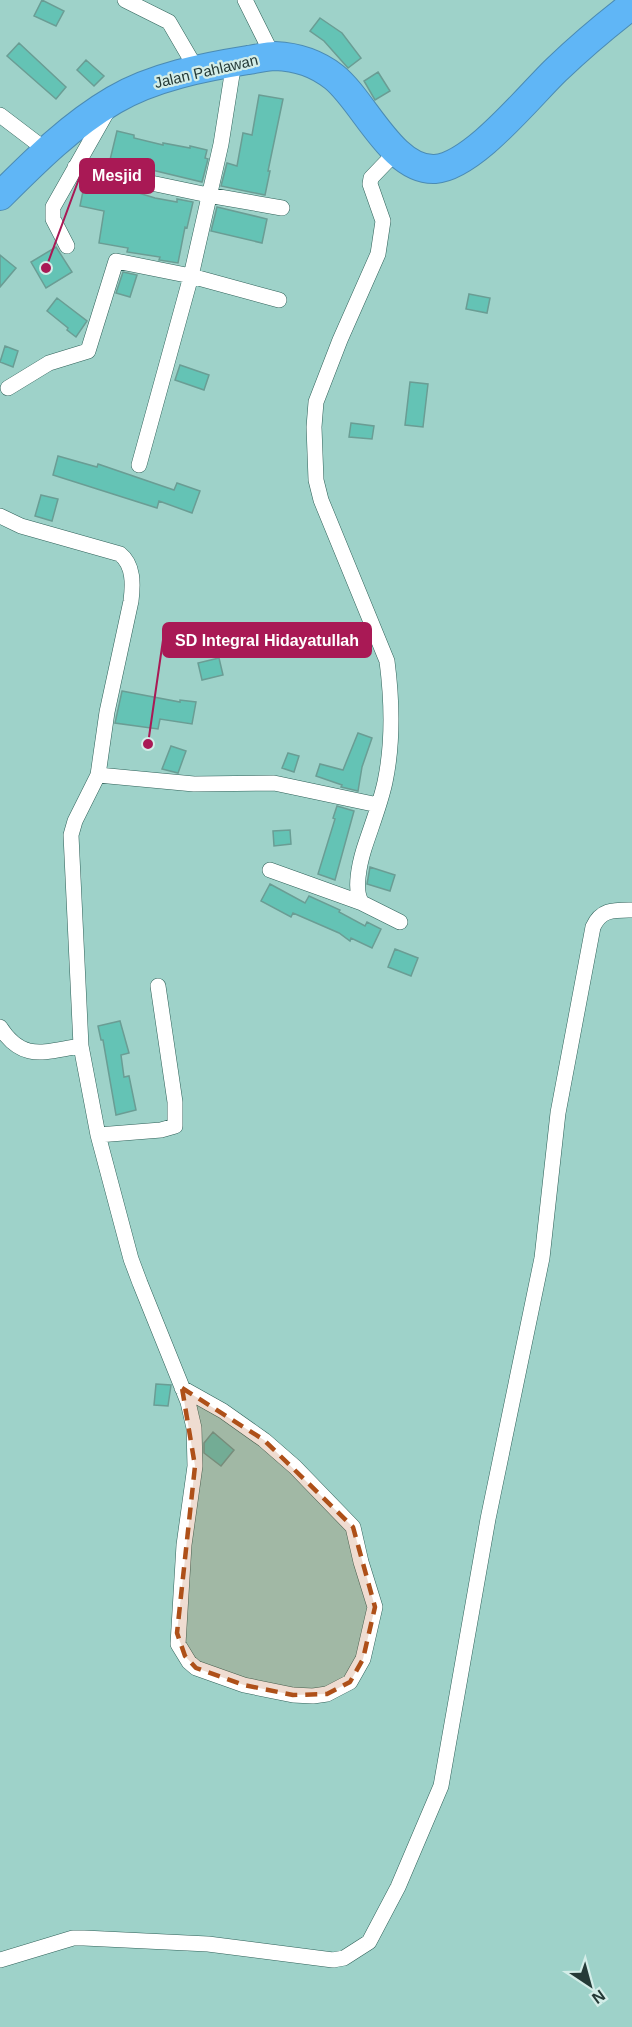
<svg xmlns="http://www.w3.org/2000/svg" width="632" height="2027" viewBox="0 0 632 2027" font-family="Helvetica,sans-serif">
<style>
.building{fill:#64c3b5;stroke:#6a9d94;stroke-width:1.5}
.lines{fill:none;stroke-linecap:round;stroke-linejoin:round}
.street-casing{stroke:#2f6159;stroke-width:16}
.highway-casing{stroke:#4b8bb3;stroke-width:30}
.street{stroke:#fff;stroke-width:15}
.highway{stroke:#60b6f6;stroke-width:28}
.marked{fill:#ae5019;fill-opacity:0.2;stroke:#ae5019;stroke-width:4.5;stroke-dasharray:12 8;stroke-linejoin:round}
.labels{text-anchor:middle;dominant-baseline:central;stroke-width:4.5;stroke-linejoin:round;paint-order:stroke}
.street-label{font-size:15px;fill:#253a37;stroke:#d3ede8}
.leader{fill:none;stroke:#a91955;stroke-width:2}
.callout-dot{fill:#a91955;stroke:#d3ede8;stroke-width:2}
.callout{fill:#a91955;stroke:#a91955;stroke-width:2}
.callout-label{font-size:16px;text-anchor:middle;font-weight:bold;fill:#fff}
</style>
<rect width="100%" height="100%" fill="#9ed2c9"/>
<!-- building -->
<path class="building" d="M42 0 64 11 56 26 34 16Z
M320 18 342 33 361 58 348 68 324 41 310 31Z
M19 43 66 87 56 99 7 56Z
M86 60 104 76 94 86 77 70Z
M378 72 390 91 375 100 364 81Z
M259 95 283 99 268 171H270L265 195 221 186 227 163 237 166 243 133 252 135Z
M117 131 134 135V138L163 145V143L190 148V146L207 150 205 158 208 159 202 182 110 160Z
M85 181 116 186 155 198 177 202V199L193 202 187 228 185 227 178 263 159 260 160 257 127 252 128 248 99 243 104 211 80 206Z
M217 207 267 219 262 243 211 231Z
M56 247 72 272 46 288 31 262Z
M0 255 16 268 0 287Z
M123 272 137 275 130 297 116 293Z
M469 294 490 298 487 313 466 309Z
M57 298 87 321 76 337 67 330 68 328 47 311Z
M5 346 18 351 13 367 0 362Z
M180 365 209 375 204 390 175 380Z
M410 382 428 384 423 427 405 425Z
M351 423 374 426 372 439 349 437Z
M58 456 97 467 98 464 174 490 177 483 200 491 192 513 159 501 157 508 53 475Z
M41 495 58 499 52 521 35 516Z
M219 658 223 675 202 680 198 663Z
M122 691 180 702V700L196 702 192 724 160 719 158 729 115 723Z
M358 733 372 738 362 767 358 791 341 787 342 785 316 776 320 764 343 770Z
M171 746 186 751 178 773 162 769Z
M288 753 299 756 294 772 282 768Z
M337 806 354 811 335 880 318 874 335 819 333 818Z
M290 830 291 844 274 846 273 831Z
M370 867 395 875 390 891 367 884Z
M270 884 305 903 309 896 340 910 339 912 365 926 367 922 381 929 372 948 351 938 350 941 339 933 293 913 291 917 261 901Z
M395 949 418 958 411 976 388 967Z
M120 1021 129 1053 121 1055 124 1077 129 1076 136 1110 116 1115 103 1040H101L98 1026Z
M156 1384 171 1385 168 1406 154 1405Z
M213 1432 234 1450 221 1466 204 1453V1443Z"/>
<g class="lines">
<defs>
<path id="street" d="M125 0 169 22 197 70
M245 0 273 56
M0 115 46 150
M396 152 371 178 370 184 383 221 378 254 340 340 316 402 314 427 316 480 321 500 387 661C392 700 393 744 385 782 380 805 371 827 364 849 360 862 353 891 362 903L400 922
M75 167 208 195 282 208
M67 246 53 219V207L108 110
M8 388 49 363 88 351 116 261 191 276 279 300
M139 465 191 276 221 144 234 62
M0 516 21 526 120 554C134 565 133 585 131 601L107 712 98 775 194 784 274 783 378 805
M98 775 75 821 71 835 81 1046 98 1135 131 1259 140 1283 188 1402 194 1428 195 1466 184 1545 178 1644 189 1662 196 1668 244 1685 293 1695 313 1696 327 1694 350 1682 363 1659 375 1607 361 1562 353 1527 295 1467 264 1440 223 1411 182 1388
M270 870 362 903
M0 1027C23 1063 45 1051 81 1046
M98 1135 161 1130 175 1126V1102L158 986
M0 1960 73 1938H84L208 1944 333 1960 344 1958 369 1942 398 1887 441 1786 488 1519 542 1258 558 1113 593 927C601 909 614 910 632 910"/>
<path id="highway" d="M0 196C35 161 71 125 114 100 153 77 204 67 248 60 257 59 267 56 275 56 298 57 316 63 334 77 364 101 392 171 435 169 473 166 528 97 556 70 580 47 606 25 632 5"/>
</defs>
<!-- street casing -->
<use href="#street" class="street-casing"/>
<!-- highway casing -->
<use href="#highway" class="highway-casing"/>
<!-- street -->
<use href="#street" class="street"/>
<!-- highway -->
<use href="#highway" class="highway"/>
</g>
<!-- marked area -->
<path class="marked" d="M182 1388 264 1440 353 1527 375 1607 363 1659 350 1682 327 1694 293 1695 244 1685 196 1668 185 1656 177 1633 195 1466Z"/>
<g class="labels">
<!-- street labels -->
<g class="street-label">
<text transform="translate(206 71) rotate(-13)">Jalan Pahlawan</text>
</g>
</g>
<!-- callouts -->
<path class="leader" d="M46 268L80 176M148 744L163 640"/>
<g class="callout-dot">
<circle cx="46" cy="268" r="6"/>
<circle cx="148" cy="744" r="6"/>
</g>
<g class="callout">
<rect x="80" y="159" width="74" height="34" rx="6"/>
<rect x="163" y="623" width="208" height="34" rx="6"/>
</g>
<g class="callout-label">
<text x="117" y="181">Mesjid</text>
<text x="267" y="646">SD Integral Hidayatullah</text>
</g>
<!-- north arrow -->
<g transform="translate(590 1985) rotate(144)" stroke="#d3ede8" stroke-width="4.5" paint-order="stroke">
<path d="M0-4.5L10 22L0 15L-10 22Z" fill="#253a37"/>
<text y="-9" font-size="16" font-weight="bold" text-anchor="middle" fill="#253a37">N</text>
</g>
</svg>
